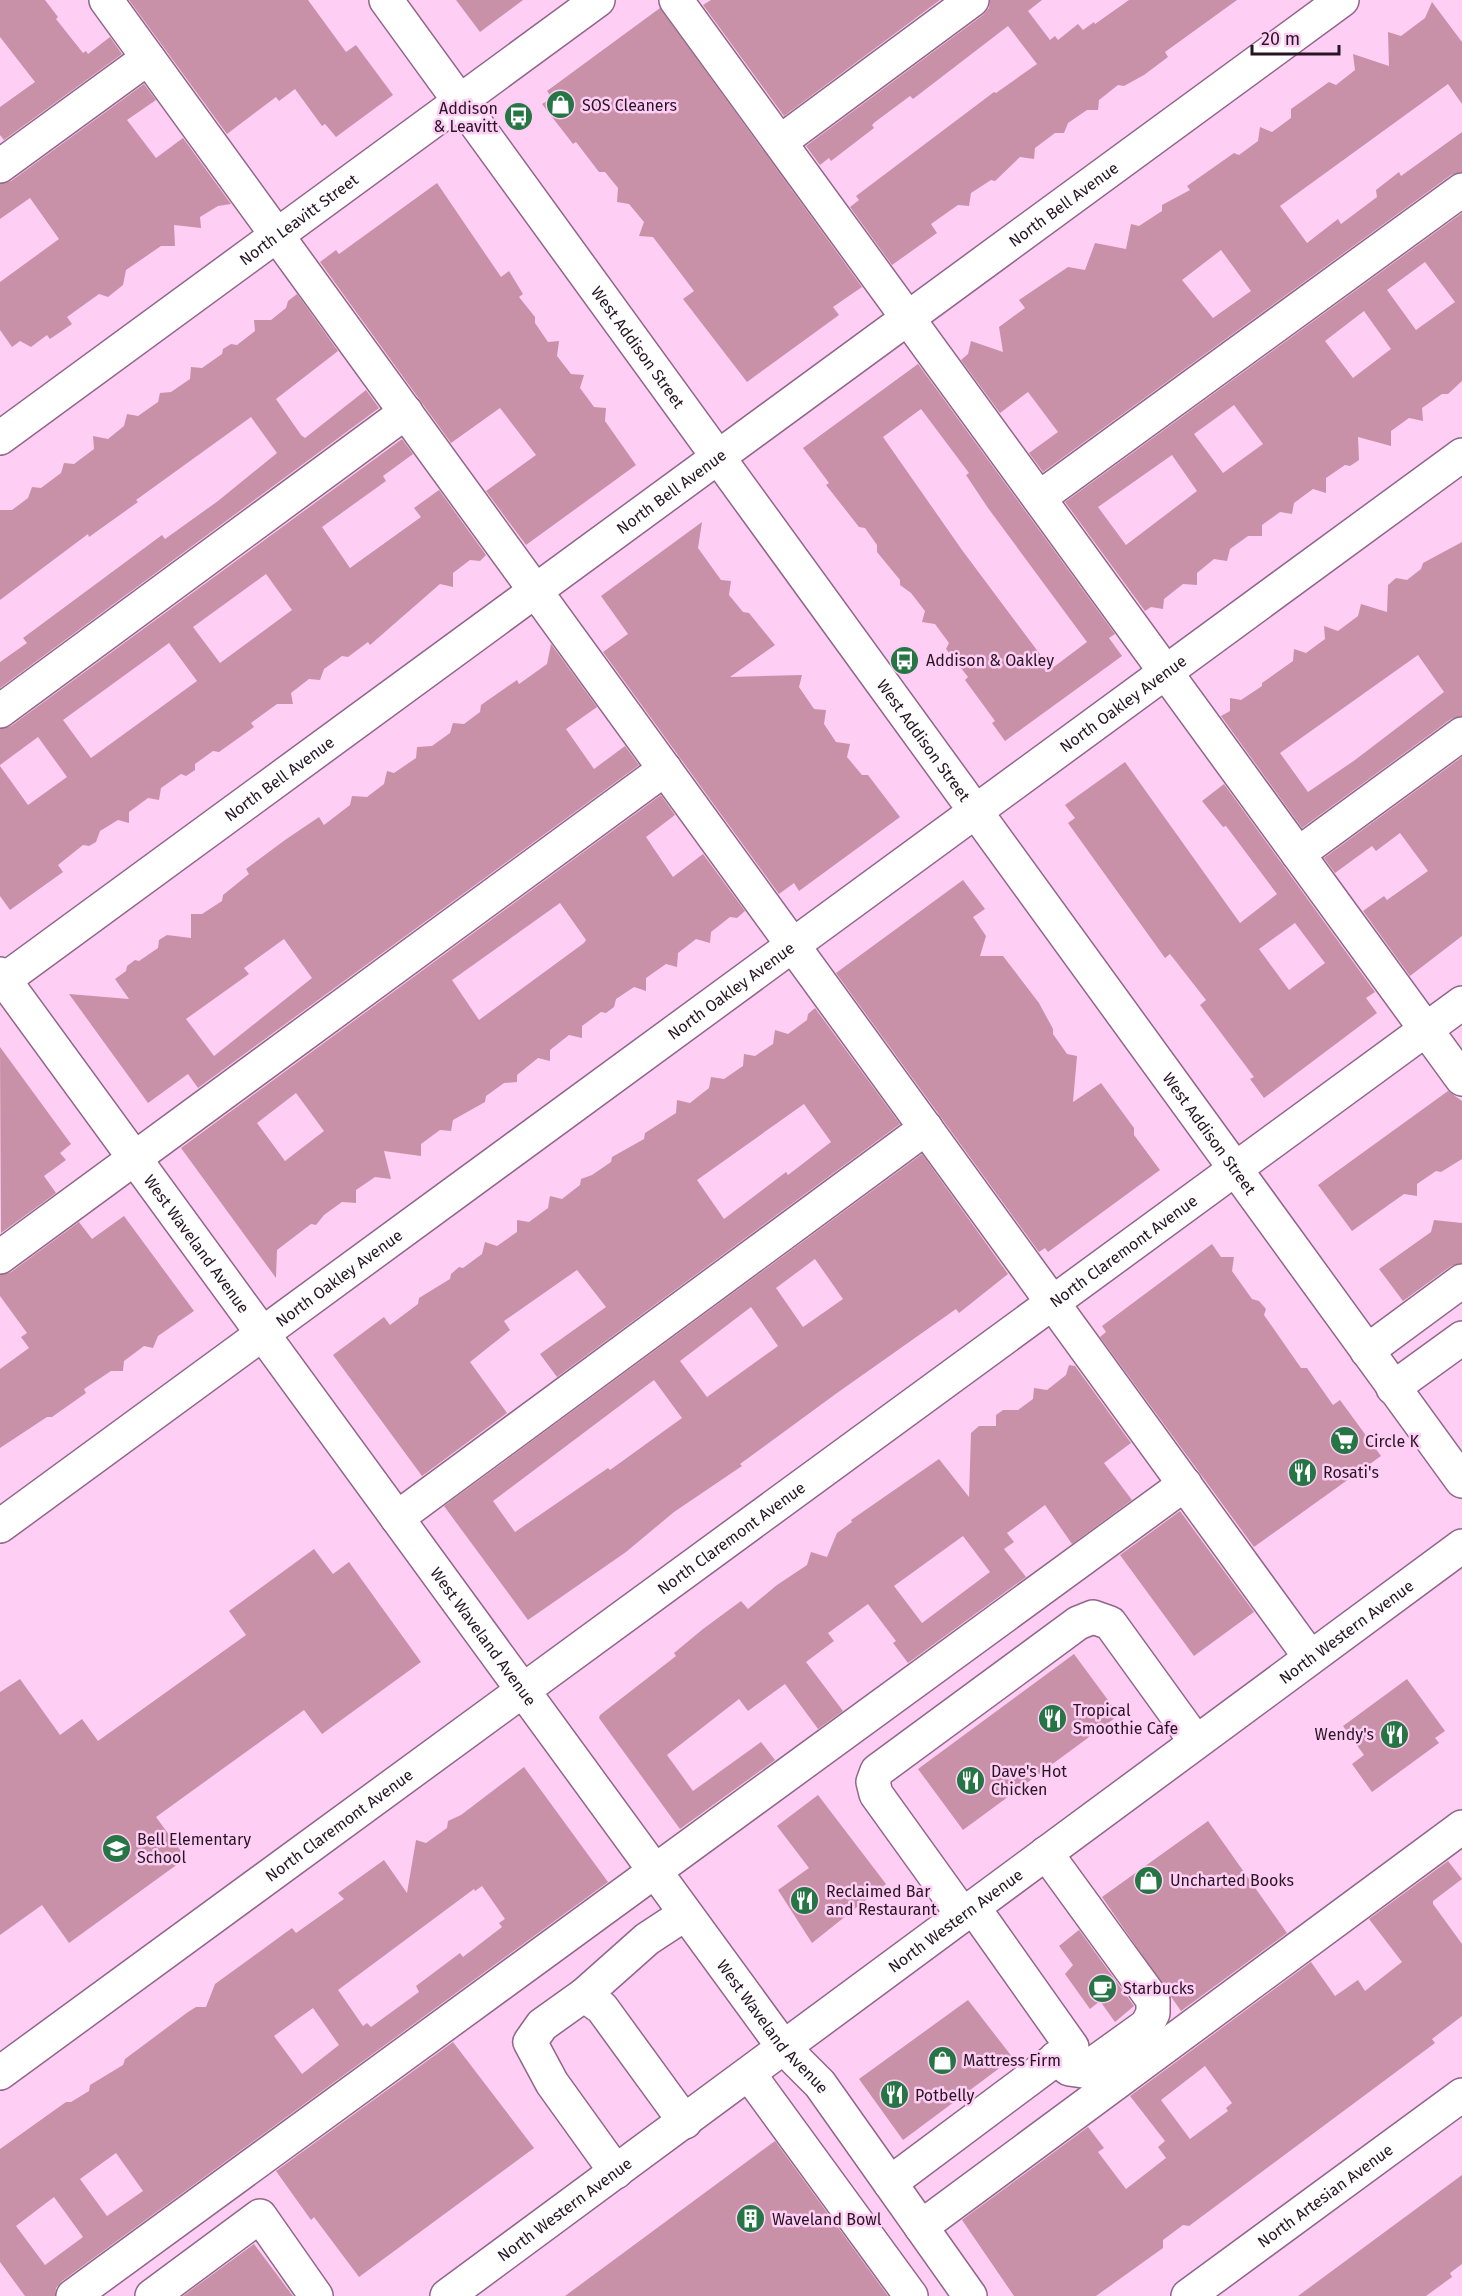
<svg xmlns="http://www.w3.org/2000/svg" width="1462" height="2296" viewBox="0 0 1462 2296" font-family="'Fira Sans',sans-serif">
<style>
.building{fill:#c991a8;fill-rule:evenodd}
.lines{fill:none;stroke-linecap:round;stroke-linejoin:round}
.minor-casing{stroke:#916689;stroke-width:36}
.major-casing{stroke:#916689;stroke-width:36}
.minor{stroke:#fff;stroke-width:33}
.major{stroke:#fff;stroke-width:33}
.labels{text-anchor:middle;dominant-baseline:central;stroke-width:5;stroke-linejoin:round;paint-order:stroke}
.poi-label{font-size:16px;fill:#261523;stroke:#ffcef5;text-anchor:start}
.street-label{font-size:16px;fill:#261523;stroke:#ffcef5}
</style>
<rect width="100%" height="100%" fill="#ffcef5"/>
<!-- building -->
<path class="building" d="M0 0H45L58 17 56 19 83 53 86 51 88 54 110 37 122 54 4 140 0 135V107L35 82 0 37Z
M129 0H308L346 52 356 45 393 95 336 137 325 124 322 126 295 89 279 101 276 97 227 134Z
M456 0H523L480 32Z
M711 0H940L784 116 703 5Z
M990 0H1042L1028 11 1050 40 1055 36 1058 40 1078 24 1083 30 1094 22 1095 24 1129 0H1237L1165 52 1168 57 1144 75 1124 86 1118 85 1099 100 1098 110H1087L1068 123 1064 133H1055L1035 148 1034 159 1020 157 995 181 991 180 971 193 969 206 958 205 931 224 937 233 892 265 850 207 859 200 856 196 994 92 996 93 1037 64 1008 26 913 99 910 96 875 122 872 125 874 128 831 161 829 158 820 165 806 146 983 15 989 8Z
M1432 2 1462 42V104L1448 84 1280 206 1307 243 1338 219 1341 224 1377 197 1376 190 1399 172 1401 176 1462 132V172L1451 175 1043 472 1029 453 1058 432 1028 392 1000 413 961 360 968 354 971 341 1003 352 999 327 1025 308 1019 300 1068 267 1085 270 1095 243 1126 249 1131 224 1139 226 1162 211V205L1190 190 1187 186 1234 153 1239 155 1258 141 1260 127 1272 132 1291 118V109L1329 82 1336 85 1355 70 1353 54 1389 66 1388 32 1401 36 1425 18ZM1221 250 1251 291 1213 318 1182 280Z
M660 8 862 287 833 307 839 315 747 382 683 299 694 291 653 237 639 236 644 222 629 204 617 202 618 188 605 172H599L576 142 573 144 542 104 552 98 547 91Z
M144 84 156 100 127 120 156 158 183 138 231 204 218 206 200 217 201 228 174 225 175 246H161L126 270 123 285 108 297 99 294 67 317 72 324 50 339 47 335 31 347 20 341 12 347 0 330V282L59 239 30 198 0 219V184L11 181Z
M437 183 501 277 509 271 523 294 519 297 535 317V323L548 342 559 341 557 356 571 374 584 375 580 388 594 407 606 408 605 421 636 465 526 545 486 491 536 455 500 408 451 443 320 262 336 250 339 254Z
M1462 213V381L1448 394H1442L1422 408 1423 421 1409 418 1391 431V446L1358 437 1359 460 1350 466 1345 465 1326 478V493L1313 489 1294 503 1292 514 1280 512 1262 525V536H1248L1230 549 1227 561 1214 559 1197 573V585L1183 584 1164 599 1163 609 1151 607 1145 611 1065 502ZM1425 262 1455 302 1416 330 1387 290ZM1364 311 1391 349 1353 378 1325 341ZM1234 405 1263 444 1223 473 1194 434ZM1172 455 1197 491 1126 545 1098 507Z
M297 294 338 351 276 399 301 435 305 438 366 390 379 408 0 688V662L27 643 23 638 162 535 165 539 218 501 277 453 251 417 136 500 138 502 89 537 88 534 0 600V510H12L28 498 32 487 41 488 61 473 64 463 74 464 94 449 93 436 108 439 124 426 127 414 138 416 158 402 160 393 171 392 190 379 191 367 202 368 222 354 223 349 231 344 237 345 255 331 254 320H271L286 308 288 301Z
M918 364 1115 634 1109 638 1122 656 1005 741 992 723 995 721 965 680 968 677 946 649 949 643 935 624 922 622 925 611 911 593 900 585V580L877 552V545L865 528 859 527 826 485 829 483 803 448ZM921 409 969 473 966 475 988 508 1087 642 1051 669 962 550 883 437Z
M402 439 413 454 383 476 386 481 322 527 350 568 421 517 414 508 439 490 486 555 480 561 470 560 453 573V587L440 584 370 645 368 642 348 657 342 656 324 669 320 680 309 679 291 693 293 704H277L251 723 254 727 219 752 213 751 195 764V770L186 776 181 774 161 788 159 800 148 798 129 812V823L118 820 100 831 96 842 89 846 83 845 58 865 63 872 10 910 0 896V766L28 805 67 777 38 737 0 765V729L11 726ZM266 574 292 610 220 663 193 627ZM169 643 197 681 91 758 63 720Z
M702 522 698 548 721 580 731 581 729 595 743 612 749 613 775 645 730 677 802 675 799 687 814 709 826 710 824 724 836 742 850 744 847 757 862 775H868L900 817 799 891 794 883 779 894 603 652 628 634 601 596Z
M1462 542V716L1451 719 1302 828 1221 716 1230 711V698L1241 700 1262 686V683L1293 661 1294 649 1306 653 1325 639 1324 626 1338 631 1358 616 1361 604 1387 612 1388 585 1396 578 1407 580 1421 569 1423 563ZM1418 655 1444 692 1355 760 1308 792 1280 753Z
M551 644 597 707 566 729 594 769 625 746 639 765 198 1088 188 1074 148 1103 69 994 129 999 115 979 126 971 127 966 135 960 139 961 158 948 159 940 167 935 191 938V914H202L222 901 223 895 249 874 246 869 285 840 319 817 324 825 350 805 352 796 367 797 384 784 387 771 394 773 416 758 417 747 432 746 450 733 453 723 464 724 480 712 481 705 517 680 519 684 547 664ZM284 939 312 978 214 1056 186 1019 249 974 244 968Z
M1462 757V936L1410 976 1363 911 1384 896 1387 900 1428 871 1400 833 1376 851 1372 846 1335 873 1324 858Z
M1125 762 1240 923 1277 894 1226 826 1223 827 1202 801 1224 784 1375 992 1366 998 1377 1013 1264 1098 1250 1079 1254 1077 1200 1005 1206 1000 1170 954 1165 958 1068 823 1075 818 1065 805ZM1295 923 1325 963 1289 990 1259 949Z
M661 795 675 815 646 837 673 877 703 854 745 911 737 918 730 917 711 932 710 943 696 939 678 953 677 967 666 964 646 978V991L634 987 616 999 614 1007 606 1013 601 1012 582 1026V1038L569 1035 550 1050V1061L538 1058 517 1075V1082L504 1083 486 1096 485 1102 453 1120 451 1131 440 1130 421 1144V1156L384 1151 391 1179 375 1177 356 1190V1203L342 1202 324 1215 316 1225 311 1224 277 1250 276 1278 181 1148ZM560 903 586 940 584 943 479 1020 452 980ZM296 1093 324 1131 285 1161 257 1123Z
M963 880 985 909 973 917 986 936 980 956H1003L1039 1003 1053 1029V1034L1067 1054 1077 1056 1073 1102 1101 1083 1134 1128V1135L1160 1170 1048 1252 1045 1248 1039 1252 836 973Z
M815 1008 900 1124 557 1377 540 1354 606 1307 577 1270 504 1321 510 1330 470 1362 507 1413 422 1476 333 1355 384 1317 390 1325 418 1304 419 1298 450 1279 451 1274 459 1267 463 1268 482 1254 485 1242 497 1246 517 1232V1220L529 1222 548 1208 550 1196 562 1199 580 1185 581 1179 592 1175 611 1162 612 1157 644 1139 645 1133 676 1113 677 1100 690 1103 709 1088 711 1077 724 1079 743 1066 744 1054 755 1056 773 1044 775 1030 788 1034 807 1020 808 1014ZM804 1104 831 1142 788 1175 786 1172 724 1219 697 1180Z
M0 1047 71 1144 60 1153 66 1160 44 1176 56 1193 1 1233Z
M1448 1091 1462 1101V1159L1441 1172 1436 1171 1417 1184V1196L1404 1194 1352 1231 1318 1185Z
M922 1154 1008 1274 959 1313 956 1309 837 1393 740 1464 742 1466 674 1512 626 1552 528 1620 444 1506ZM815 1259 843 1299 803 1327 776 1288ZM751 1307 778 1346 707 1397 680 1361ZM654 1380 682 1418 610 1470 608 1468 515 1532 493 1501Z
M124 1216 194 1311 158 1336 153 1348 144 1346 124 1361 123 1371H111L84 1389 86 1393 52 1417H47L0 1448V1369L29 1348 21 1337 27 1333 0 1296V1275L11 1272 79 1222 92 1239Z
M1434 1220 1462 1223V1263L1451 1266 1403 1301 1379 1269 1431 1232Z
M1212 1244 1221 1257H1234L1232 1271 1252 1299 1259 1301 1266 1309 1264 1315 1301 1368H1307L1333 1405 1340 1400 1381 1456 1254 1547 1100 1337 1106 1332 1102 1326Z
M1069 1365 1075 1366 1131 1443 1104 1463 1132 1500 1072 1544 1045 1505 1007 1533 1014 1542 1004 1549 1026 1577 908 1663 893 1643 896 1641 868 1604 828 1633 834 1641 806 1662 843 1711 818 1729 785 1684 748 1711 739 1699 667 1755 693 1791 761 1742 775 1760 680 1829 599 1718 600 1715 676 1656 674 1653 703 1629 741 1601 748 1609 777 1585 807 1565 811 1552 827 1557 837 1533 852 1522 851 1520 939 1459 969 1497 971 1433 979 1426H996V1415L1003 1410H1018L1033 1399 1034 1388 1047 1390 1066 1375ZM963 1536 990 1572 922 1623 894 1586Z
M1180 1511 1254 1612 1194 1656 1120 1555Z
M314 1549 333 1574 349 1562 421 1662 322 1734 304 1710 156 1817 186 1858 69 1943 42 1905 0 1935V1692L20 1679 60 1735 82 1719 98 1741 246 1635 229 1611Z
M1074 1654 1119 1715 963 1830 918 1769Z
M1407 1679 1445 1731 1435 1738 1439 1743 1372 1792 1352 1764 1364 1755 1343 1726Z
M524 1767 608 1882 62 2281 56 2288 55 2296H25L0 2262V2149L66 2102H71L89 2091 90 2085 123 2065 125 2059 188 2012 196 2007H206L215 1984 292 1928 296 1933 344 1899 338 1893 384 1860 407 1893 416 1840 426 1843 447 1828 448 1821 461 1815ZM482 1886 505 1919 499 1923 502 1927 463 1957 460 1953 416 1986 419 1992 371 2027 367 2023 363 2026 338 1990 474 1889 475 1891ZM313 2008 339 2045 302 2074 274 2036ZM116 2153 143 2191 107 2216 80 2179ZM54 2197 83 2237 45 2265 16 2226Z
M818 1795 886 1884 812 1943 778 1890 809 1868 777 1826Z
M1208 1821 1287 1933 1181 2011 1102 1897Z
M1448 1861 1462 1879 1433 1901V1904L1462 1944V2016L1432 2039 1435 2043 1189 2226 1183 2225 1163 2240V2248L1096 2296H1014L962 2220 1088 2127 1104 2148 1098 2152 1126 2189 1166 2158 1158 2147 1165 2141 1130 2096 1311 1962 1335 1996 1358 1980 1365 1991 1402 1962 1369 1919ZM1205 2066 1232 2103 1226 2108 1228 2111 1190 2139 1161 2100Z
M1079 1930 1134 2006 1115 2022 1100 2001 1090 2009 1065 1974 1073 1965 1059 1946Z
M968 2000 1013 2058 903 2140 859 2079Z
M453 2042 534 2148 359 2277 314 2217 311 2220 276 2171Z
M775 2141 888 2296H565Z
M1462 2175V2264L1450 2273 1452 2277 1426 2296H1298Z
M254 2244 293 2296H183Z"/>
<g class="lines">
<defs>
<g id="minor">
<path d="M106 0 1310 1657"/>
<path id="s1" d="M386 0 1462 1481"/>
<path d="M676 0 1462 1079"/>
<path d="M780 142 972 0"/>
<path d="M0 166 148 58"/>
<path id="s2" d="M0 438 598 0"/>
<path d="M1039 498 1462 190"/>
<path d="M0 711 406 412"/>
<path d="M1298 854 1462 734"/>
<path id="s3" d="M0 974 784 2048 820 2084 970 2296"/>
<path id="s4" d="M0 983 1342 0"/>
<path d="M0 1257 665 769"/>
<path d="M1367 1351 1462 1281"/>
<path d="M1393 1388 1462 1338"/>
<path d="M397 1518 926 1128"/>
<path id="s5" d="M0 1526 1462 455"/>
<path d="M1046 1853 1153 2000V2013L1147 2025 1083 2071 1069 2069 1056 2058"/>
<path d="M963 1915 876 1794 873 1782 877 1771 1078 1623 1093 1617 1110 1623 1196 1742"/>
<path d="M584 1995 647 1939 685 1914"/>
<path id="s6" d="M0 2073 1462 1003"/>
<path d="M749 2074 911 2296"/>
<path d="M616 2172 552 2083 530 2042 542 2025 584 1995 602 2008 685 2122"/>
<path d="M890 2183 1072 2047 973 1907"/>
<path d="M921 2227 1462 1827"/>
<path d="M73 2296 1185 1484"/>
<path d="M152 2296 260 2216 316 2296"/>
<path id="s7" d="M1188 2296 1462 2095"/>
</g>
<g id="major">
<path id="s8" d="M447 2296 1462 1546"/>
</g>
</defs>
<!-- minor casing -->
<use href="#minor" class="minor-casing"/>
<!-- major casing -->
<use href="#major" class="major-casing"/>
<!-- minor -->
<use href="#minor" class="minor"/>
<!-- major -->
<use href="#major" class="major"/>
</g>
<!-- icons -->
<defs>
<symbol id="shop-disc" viewBox="-11 -11 22 22"><circle r="9.5" fill="#267545" stroke="#ffcef5"/><path d="M-5-2.5h2.3a2.7 3.5 0 0 1 5.4 0H5L5.5 6h-11ZM-1.5-2.5h3a1.5 2.3 0 0 0-3 0Z" fill="#fff"/></symbol>
<symbol id="bus-disc" viewBox="-11 -11 22 22"><circle r="9.5" fill="#267545" stroke="#ffcef5"/><path d="M-5-6H5V4H4V6H2V4H-2V6H-4V4H-5ZM-3.5-4V0h7V-4ZM-3.5 1.2v1.5H-2V1.2ZM2 1.2v1.5H3.5V1.2Z" fill="#fff"/></symbol>
<symbol id="supermarket-disc" viewBox="-11 -11 22 22"><circle r="9.5" fill="#267545" stroke="#ffcef5"/><path d="M-6-5.5h2.5l.6 2H6L4.5 2H-2.5L-4.4-4H-6ZM-1.5 3.2a1.3 1.3 0 1 0 .1 0ZM3 3.2a1.3 1.3 0 1 0 .1 0Z" fill="#fff"/></symbol>
<symbol id="restaurant-disc" viewBox="-11 -11 22 22"><circle r="9.5" fill="#267545" stroke="#ffcef5"/><path d="M-5-6h1v4h1v-4h1v4h1v-4h1v5L-1.5 .5V6h-2V.5L-5-1ZM5-6V6H3V1.5H1.5Q1.5-4 5-6Z" fill="#fff"/></symbol>
<symbol id="school-disc" viewBox="-11 -11 22 22"><circle r="9.5" fill="#267545" stroke="#ffcef5"/><path d="M0-5L7-2L0 1L-7-2ZM-4 1L0 2.5L4 1V4Q0 6-4 4Z" fill="#fff"/></symbol>
<symbol id="cafe-disc" viewBox="-11 -11 22 22"><circle r="9.5" fill="#267545" stroke="#ffcef5"/><path d="M-5.5-4.5H6V0H3Q3 3.5 0 3.5H-2.5Q-5.5 3.5-5.5 0ZM3-3.2v2h1.7v-2ZM-6 4.5H4V6H-6Z" fill="#fff"/></symbol>
<symbol id="building-disc" viewBox="-11 -11 22 22"><circle r="9.5" fill="#267545" stroke="#ffcef5"/><path d="M-4-6H4V6H1V3H-1V6H-4ZM-2.5-4.3h1.7v1.8h-1.7ZM.8-4.3h1.7v1.8H.8ZM-2.5-1h1.7V.8h-1.7ZM.8-1h1.7V.8H.8Z" fill="#fff"/></symbol>
</defs>
<g fill-rule="evenodd">
<use href="#shop-disc" x="544" y="88" width="33" height="33"/>
<use href="#bus-disc" x="502" y="100" width="33" height="33"/>
<use href="#bus-disc" x="888" y="644" width="33" height="33"/>
<use href="#supermarket-disc" x="1328" y="1424" width="33" height="33"/>
<use href="#restaurant-disc" x="1286" y="1456" width="33" height="33"/>
<use href="#restaurant-disc" x="1036" y="1702" width="33" height="33"/>
<use href="#restaurant-disc" x="1378" y="1718" width="33" height="33"/>
<use href="#restaurant-disc" x="954" y="1764" width="33" height="33"/>
<use href="#school-disc" x="100" y="1832" width="33" height="33"/>
<use href="#shop-disc" x="1132" y="1864" width="33" height="33"/>
<use href="#restaurant-disc" x="788" y="1884" width="33" height="33"/>
<use href="#cafe-disc" x="1086" y="1972" width="33" height="33"/>
<use href="#shop-disc" x="926" y="2044" width="33" height="33"/>
<use href="#restaurant-disc" x="878" y="2078" width="33" height="33"/>
<use href="#building-disc" x="734" y="2202" width="33" height="33"/>
</g>
<g class="labels">
<!-- poi labels -->
<g class="poi-label">
<text x="582" y="105">SOS Cleaners</text>
<text x="498" y="108" text-anchor="end">Addison<tspan x="498" dy="18">&amp; Leavitt</tspan></text>
<text x="926" y="660">Addison &amp; Oakley</text>
<text x="1365" y="1441">Circle K</text>
<text x="1323" y="1472">Rosati's</text>
<text x="1073" y="1710">Tropical<tspan x="1073" dy="18">Smoothie Cafe</tspan></text>
<text x="1374" y="1734" text-anchor="end">Wendy's</text>
<text x="991" y="1771">Dave's Hot<tspan x="991" dy="18">Chicken</tspan></text>
<text x="137" y="1839">Bell Elementary<tspan x="137" dy="18">School</tspan></text>
<text x="1170" y="1880">Uncharted Books</text>
<text x="826" y="1891">Reclaimed Bar<tspan x="826" dy="18">and Restaurant</tspan></text>
<text x="1123" y="1988">Starbucks</text>
<text x="963" y="2060">Mattress Firm</text>
<text x="915" y="2095">Potbelly</text>
<text x="772" y="2219">Waveland Bowl</text>
</g>
<!-- street labels -->
<g class="street-label">
<text stroke="none"><textPath href="#s4" startOffset="1318">North Bell Avenue</textPath></text>
<text stroke="none"><textPath href="#s2" startOffset="370">North Leavitt Street</textPath></text>
<text stroke="none"><textPath href="#s1" startOffset="429">West Addison Street</textPath></text>
<text stroke="none"><textPath href="#s4" startOffset="832">North Bell Avenue</textPath></text>
<text stroke="none"><textPath href="#s5" startOffset="1392">North Oakley Avenue</textPath></text>
<text stroke="none"><textPath href="#s1" startOffset="915">West Addison Street</textPath></text>
<text stroke="none"><textPath href="#s4" startOffset="346">North Bell Avenue</textPath></text>
<text stroke="none"><textPath href="#s5" startOffset="906">North Oakley Avenue</textPath></text>
<text stroke="none"><textPath href="#s1" startOffset="1401">West Addison Street</textPath></text>
<text stroke="none"><textPath href="#s3" startOffset="334">West Waveland Avenue</textPath></text>
<text stroke="none"><textPath href="#s6" startOffset="1392">North Claremont Avenue</textPath></text>
<text stroke="none"><textPath href="#s5" startOffset="420">North Oakley Avenue</textPath></text>
<text stroke="none"><textPath href="#s6" startOffset="906">North Claremont Avenue</textPath></text>
<text stroke="none"><textPath href="#s8" startOffset="1118">North Western Avenue</textPath></text>
<text stroke="none"><textPath href="#s3" startOffset="820">West Waveland Avenue</textPath></text>
<text stroke="none"><textPath href="#s6" startOffset="420">North Claremont Avenue</textPath></text>
<text stroke="none"><textPath href="#s8" startOffset="632">North Western Avenue</textPath></text>
<text stroke="none"><textPath href="#s3" startOffset="1306">West Waveland Avenue</textPath></text>
<text stroke="none"><textPath href="#s7" startOffset="170">North Artesian Avenue</textPath></text>
<text stroke="none"><textPath href="#s8" startOffset="146">North Western Avenue</textPath></text>
</g>
</g>
<!-- scale -->
<path d="M1252 45v9h87v-9" fill="none" stroke="#261523" stroke-width="3"/>
<text x="1261" y="45" font-size="18" fill="#261523" stroke="#ffcef5" stroke-width="4.5" paint-order="stroke">20 m</text>
</svg>
